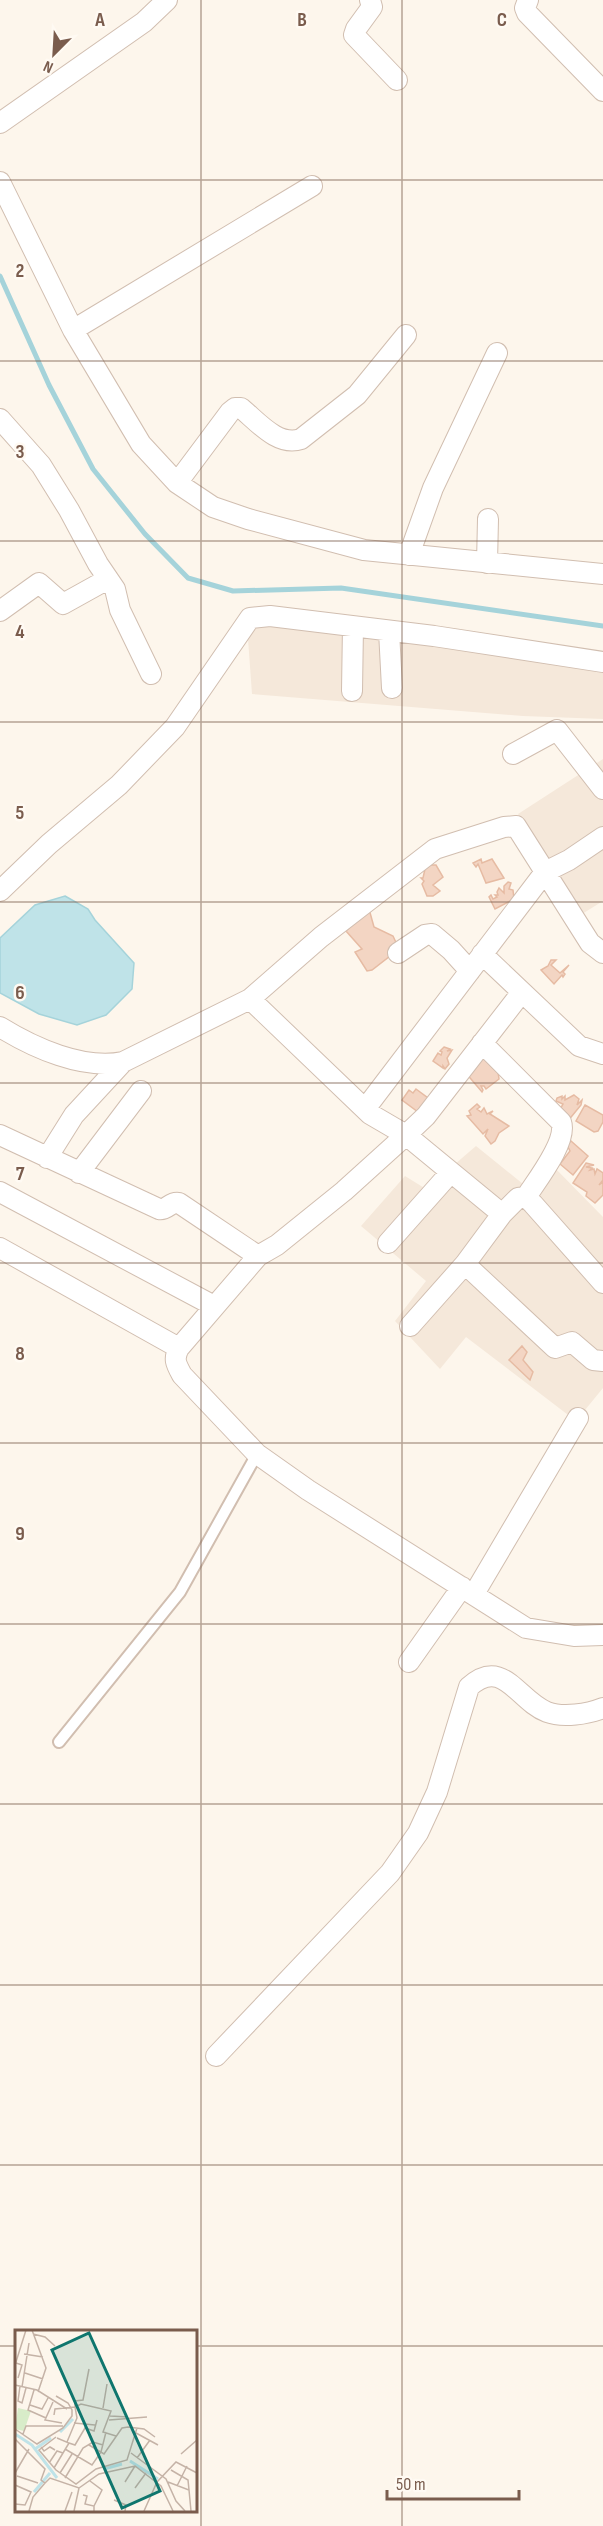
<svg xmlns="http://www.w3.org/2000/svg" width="603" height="2526" viewBox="0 0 603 2526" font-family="'Sofia Sans Condensed',sans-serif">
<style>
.residential{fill:#f5e8da}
.water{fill:#bfe3e8;stroke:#a5d3da;stroke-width:1.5}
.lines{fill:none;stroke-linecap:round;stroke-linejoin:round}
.stream{stroke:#a5d3da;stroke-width:5}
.building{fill:#f3d5c3;stroke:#e6bba3;stroke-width:1.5}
.lane-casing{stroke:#d1beb0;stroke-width:14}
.street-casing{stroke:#d1beb0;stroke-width:22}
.lane{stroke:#fff;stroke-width:10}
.street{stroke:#fff;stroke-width:20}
.grid{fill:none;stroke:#7a5c4d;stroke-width:1.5;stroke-opacity:0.55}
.inset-river{fill:none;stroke:#bfe3e8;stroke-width:3}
.inset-road{fill:none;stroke:#c5b3a7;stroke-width:1.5}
.view{fill:#0f766e;fill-opacity:0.15;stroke:#0f766e;stroke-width:3}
.inset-edge{fill:none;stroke:#7a5c4d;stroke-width:3}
.grid-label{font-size:20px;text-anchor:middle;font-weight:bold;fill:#7a5c4d;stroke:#fffaf3;stroke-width:5;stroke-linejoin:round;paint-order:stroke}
</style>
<rect width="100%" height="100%" fill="#fdf6ec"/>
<!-- residential -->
<path class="residential" d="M276 624 603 667V719L523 716 252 694 247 625Z
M603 759V901L582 914 547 865 518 814Z
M476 1146 523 1184 554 1167 603 1217V1388L576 1421 466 1337 440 1369 395 1321 426 1281 361 1226 405 1176 426 1189Z"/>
<!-- water -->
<path class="water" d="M65 896 88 909 95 920 134 963 132 989 106 1015 77 1025 39 1014 0 993V938L35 905Z"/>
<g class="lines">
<!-- stream -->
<path class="stream" d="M0 276 49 385 93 469 145 534 188 578 233 591 341 588 603 626"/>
</g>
<!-- building -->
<path class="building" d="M481 859 482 863 492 859 504 878 486 883 478 864 476 867 473 863Z
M430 865H436L443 877 433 885 440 891 433 896H427L422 884 424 881 421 878H423L425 869Z
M508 882 511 883 509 889 513 890 514 899 495 909 489 897 491 895 493 899 497 897 495 895H498L497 892 499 888 504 893V886Z
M369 909 374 927 393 936 399 949 372 970 367 971 355 952 362 949 346 931Z
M551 960H556L551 965 560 973 569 965 563 972 565 974 563 977 562 975 554 984 541 970 548 966Z
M444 1047 450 1049 447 1051 452 1050 447 1058 449 1064 445 1069 443 1066V1068L433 1061 438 1053 441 1055 442 1052 440 1051Z
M483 1055 498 1072 499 1079 486 1089 484 1086H481L483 1090 482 1092 465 1072Z
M416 1089 428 1098 418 1112 402 1100 409 1090 413 1093Z
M574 1095 579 1099 577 1105 582 1100 581 1105 567 1122 559 1111 563 1104 556 1101 557 1098 562 1096V1099L565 1096V1100Z
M477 1104 480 1107 477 1109 481 1112 484 1108 487 1114 493 1111 490 1114 509 1126 499 1133 495 1141 491 1144 485 1136 488 1129 483 1134 467 1116 471 1115 469 1111Z
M585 1105 603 1115V1122L598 1131 594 1132 576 1121Z
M571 1141 588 1156 573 1175 560 1164 570 1151 567 1145Z
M586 1163 594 1165 586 1167 592 1168 590 1170 594 1169 595 1174 597 1169 603 1173V1180L599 1185 603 1182V1195L595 1203 586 1196 587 1192 573 1183Z
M522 1346 527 1352 523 1360 533 1372 530 1380 509 1360Z"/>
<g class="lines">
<defs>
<path id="lane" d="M59 1742 180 1592 257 1454"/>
<path id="street" d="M370 0 372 7 356 29 354 35 397 80
M528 0 525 8 527 13 603 91
M0 123 144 22 167 0
M0 182 73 330 141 444 177 483 213 507 248 519 364 550 603 574
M73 330 312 186
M0 419 41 465 69 510 98 564 115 589 120 610 151 674
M177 483 230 412 235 408H241C258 422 278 447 301 439L357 395 406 335
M409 555 433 488 497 353
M487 563 488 519
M0 611 39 583 63 604 108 579
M389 631 392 688
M352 691 353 626
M513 754 557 730 603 789
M0 891 49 844 119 785 175 727 250 618 270 616 434 636 603 662
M398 953 425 935 432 934 451 950 470 971
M482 954 579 1046 603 1054
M250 999 370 1114 406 1135 344 1191 277 1245 258 1256 179 1348C173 1359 176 1364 182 1375L257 1454 308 1490 526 1628 574 1636 603 1635
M0 1027C34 1048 83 1070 123 1062L250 999 321 937 435 849 504 827 516 826 590 943 603 953
M482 1043 561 1122C568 1141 537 1180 526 1197
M365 1109 545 872 569 860 603 837
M0 1135 159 1209C167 1211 170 1201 179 1203L258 1256
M47 1158 74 1115 123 1062
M79 1173 141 1091
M0 1192 214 1306
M502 1214 406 1135 426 1116 522 992
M388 1243 451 1172
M0 1248 179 1348
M465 1264 555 1348 572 1342 593 1360 603 1361
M410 1326 465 1264 502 1214 518 1198 526 1197 533 1204 603 1283
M474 1594 578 1418
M409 1662 462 1587
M216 2056 390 1873 418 1833 437 1792 469 1687C503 1656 518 1701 547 1712 563 1718 588 1714 603 1708"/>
</defs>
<!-- lane casing -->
<use href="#lane" class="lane-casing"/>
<!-- street casing -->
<use href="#street" class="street-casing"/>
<!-- lane -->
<use href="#lane" class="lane"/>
<!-- street -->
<use href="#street" class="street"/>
</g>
<!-- grid -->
<path class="grid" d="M201 0V2526M402 0V2526M0 180H603M0 361H603M0 541H603M0 722H603M0 902H603M0 1083H603M0 1263H603M0 1443H603M0 1624H603M0 1804H603M0 1985H603M0 2165H603M0 2346H16M195 2346H603"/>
<!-- overview -->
<g transform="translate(15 2330)">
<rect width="182" height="182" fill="#fdf6ec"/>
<path d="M3 78 16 81 9 101 0 99Z" fill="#d8ecc9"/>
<path class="inset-river" d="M45 102 58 89M0 104 17 115 42 148M20 119 36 108M115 131 143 149M89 139 107 134M19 162 35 143"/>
<path class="inset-road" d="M17 0 31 38 23 62M18 4 30 7 40 16M9 24 28 27M1 33 7 35 3 48M0 35 11 0M10 43 28 49M0 55 22 60 52 79M5 56 3 71 7 73 11 58M7 57 14 13M19 60 13 80 31 88M38 72 30 90 47 93M15 75 27 79 33 68M88 78 92 54M39 85 40 79 60 77V71L68 70 74 39M95 86 113 87M94 90 132 87M59 93 80 95M0 99 22 114 48 98 57 86V80L53 73 41 66M121 103 143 115M8 104 11 96H48M41 107 24 120 41 140 61 154 81 139 112 130 122 98M0 109 30 139 26 150 30 153 35 148 64 158 84 144 120 136 146 156 158 181M52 112 62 88 60 77 66 74 96 81 88 102 101 106M54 113 60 115 70 98 79 101 82 90M74 115 89 124 107 98 113 97 129 99 140 107M26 117 29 121 35 117 40 120M50 119 77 135 86 122 91 102M116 123 151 149 161 171 170 181M166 124 182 110M122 128 135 110M34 133 42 121 48 123M39 138 54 113 42 108M156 140 173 150 174 160M0 143 14 119M45 143 57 124M2 146 23 153M50 148 68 118 78 112 88 115M75 151 87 160 79 176M110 152 120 136M153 152 174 160 176 181M0 155 16 162 10 175 0 174M162 156 172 136M120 158 131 143M68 165 72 166 70 174 79 176V181M99 170 111 175 110 181M14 181 18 167 30 153M50 181 57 162M59 181 64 158M129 181 142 152 161 132 182 143"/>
<path class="view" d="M74 3 145 161 107 178 37 20Z"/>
<rect width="182" height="182" class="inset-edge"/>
</g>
<g class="grid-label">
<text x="100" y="26">A</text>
<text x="302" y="26">B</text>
<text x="502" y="26">C</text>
<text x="20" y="277">2</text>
<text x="20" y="458">3</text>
<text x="20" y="638">4</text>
<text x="20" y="819">5</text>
<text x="20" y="999">6</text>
<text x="20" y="1180">7</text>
<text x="20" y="1360">8</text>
<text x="20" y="1540">9</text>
</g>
<!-- north arrow -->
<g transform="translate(54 54) rotate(204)" stroke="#fffaf3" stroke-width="4.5" paint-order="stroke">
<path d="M0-4.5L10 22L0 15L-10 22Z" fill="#7a5c4d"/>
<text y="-9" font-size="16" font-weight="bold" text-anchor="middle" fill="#7a5c4d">N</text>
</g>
<!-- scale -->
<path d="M387 2490v9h132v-9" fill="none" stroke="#7a5c4d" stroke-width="3"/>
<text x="396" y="2490" font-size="18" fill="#7a5c4d" stroke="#fffaf3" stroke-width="4.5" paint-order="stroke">50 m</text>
</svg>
